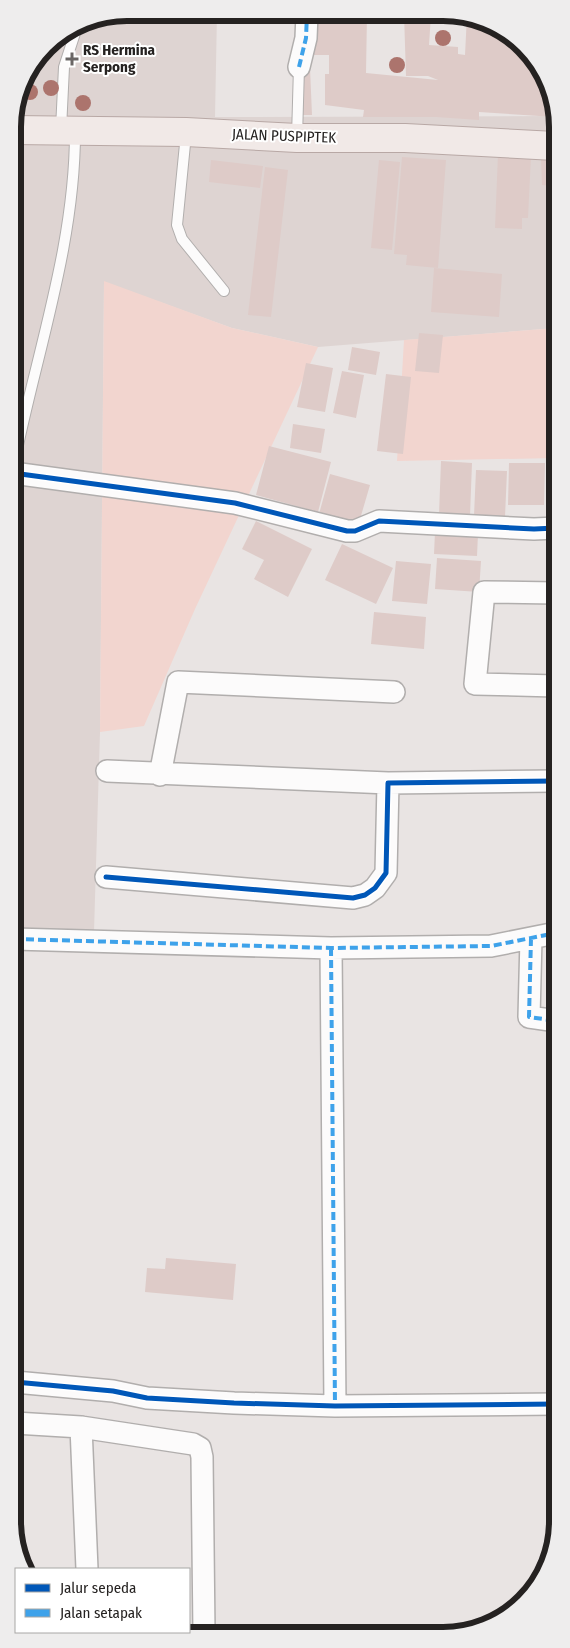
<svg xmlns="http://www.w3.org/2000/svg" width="570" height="1648" viewBox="0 0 570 1648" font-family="'Fira Sans Condensed',sans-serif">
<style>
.built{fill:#ded4d2}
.green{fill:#f2d5cf}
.building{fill:#decbc8}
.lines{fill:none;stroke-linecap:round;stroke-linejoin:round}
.service-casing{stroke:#b1aead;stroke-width:12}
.minor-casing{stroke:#b1aead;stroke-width:24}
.primary-casing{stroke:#b8a8a5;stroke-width:30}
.service{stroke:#fcfbfb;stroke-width:10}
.minor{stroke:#fcfbfb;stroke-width:21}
.primary{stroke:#f1e9e7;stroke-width:28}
.quiet{stroke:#3ea2ea;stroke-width:4;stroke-dasharray:8 4;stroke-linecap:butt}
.cycleway-casing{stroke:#fff;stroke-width:8}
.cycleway{stroke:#0057b8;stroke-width:5}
.tree{fill:#ac746d}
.poi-dot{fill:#6a6665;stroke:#fff;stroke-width:2}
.labels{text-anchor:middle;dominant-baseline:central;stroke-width:4;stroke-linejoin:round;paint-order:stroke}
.poi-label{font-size:15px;font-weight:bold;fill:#252221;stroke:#fff;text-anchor:start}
.street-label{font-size:15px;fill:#252221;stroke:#fff}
.rim{fill:none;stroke:#252221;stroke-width:6}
</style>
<rect width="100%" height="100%" fill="#e9e4e3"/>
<!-- built -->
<path class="built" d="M127 13H217L215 117 555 116 556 328 318 347 232 328 104 282 100 732 94 932 14 930 13 119 24 76 51 41 83 21Z"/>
<!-- green -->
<path class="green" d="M104 281 232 328 318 347 195 609 144 726 100 732Z
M556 328V458L397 461 404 340Z"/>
<!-- building -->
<path class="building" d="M329 14H367L366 73 438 80 428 76H406L404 14 431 15 429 45 458 47V54L465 55 467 15 524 46 555 104V117L479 112V120L436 117H363L364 110 325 105V74H329V55H311V15Z
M301 67 310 68 312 115H301Z
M498 154 531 156 528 218H522V229L495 228Z
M402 157 446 160 438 268 406 265 407 255 394 254Z
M541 157 555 158V279H550L549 267H554L551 186 542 185Z
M211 160 263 166 260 188 209 182Z
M379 160 400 162 392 250 371 248Z
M265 167 288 170 271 317 248 315Z
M434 268 502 274 499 317 431 312Z
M419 333 443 335 439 373 415 371Z
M352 347 380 352 376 375 348 370Z
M306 363 333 368 325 412 297 407Z
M342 371 364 375 356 418 333 413Z
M386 374 411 377 403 454 377 451Z
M293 424 325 429 321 453 290 448Z
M269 446 331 462 318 512 256 495Z
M441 461 472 463 470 516 439 515Z
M548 461H556V495H548Z
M509 463H545L544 505H508Z
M476 470 507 471 505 517 474 516Z
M330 474 370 485 358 526 319 514Z
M256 521 312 549 288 597 254 579 264 560 242 549Z
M435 532 478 534 477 556 434 554Z
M342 544 393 568 376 604 325 580Z
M437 558 481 561 479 592 435 589Z
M396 561 431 564 427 604 392 601Z
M374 612 426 617 424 649 371 644Z
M166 1258 236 1264 233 1300 145 1292 147 1268 165 1269Z"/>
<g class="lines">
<defs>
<path id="service" d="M84 21 96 22 100 18
M61 129 64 67 78 24
M186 134 177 225 182 239 224 291
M297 137 299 67
M13 469C35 357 75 247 75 132"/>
<path id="minor" d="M299 67 306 38 307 14
M13 473 235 503 347 531H355L379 521 534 529 556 528
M556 593 484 592 475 684 556 686
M107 771 388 783
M160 775 178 682 394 692
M106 877 353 898 365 895 375 888 386 873 388 783 556 781
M531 938 529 1017 557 1021
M14 939 331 948 491 946 556 933
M331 948 335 1406
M15 1382 113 1391 147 1398 234 1403 335 1406 557 1404
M15 1423 81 1427
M87 1569 81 1427 193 1444 200 1448 202 1457 204 1633"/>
<path id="primary" d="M13 130 186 132 297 138H405L555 146"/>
</defs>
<!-- service casing -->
<use href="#service" class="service-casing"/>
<!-- minor casing -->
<use href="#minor" class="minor-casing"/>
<!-- primary casing -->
<use href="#primary" class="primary-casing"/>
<!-- service -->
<use href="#service" class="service"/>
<!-- minor -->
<use href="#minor" class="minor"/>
<!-- primary -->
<use href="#primary" class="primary"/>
<!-- quiet -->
<path class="quiet" d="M299 67 306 38 307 14
M531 938 529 1017 557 1021
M14 939 331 948 491 946 556 933
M331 948 335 1406"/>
<defs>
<path id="cycleway" d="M13 473 235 503 347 531H355L379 521 534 529 556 528
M106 877 353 898 365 895 375 888 386 873 388 783 556 781
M15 1382 113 1391 147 1398 234 1403 335 1406 557 1404"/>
</defs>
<!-- cycleway casing -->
<use href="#cycleway" class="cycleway-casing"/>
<!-- cycleway -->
<use href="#cycleway" class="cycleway"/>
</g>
<!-- trees -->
<g class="tree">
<circle cx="443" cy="38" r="8"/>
<circle cx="397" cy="65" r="8"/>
<circle cx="51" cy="88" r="8"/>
<circle cx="30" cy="92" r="8"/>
<circle cx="83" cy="103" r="8"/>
</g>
<!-- markers -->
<path class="poi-dot" d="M69.5 51.5h5v5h5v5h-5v5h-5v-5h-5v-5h5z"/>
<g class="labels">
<!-- poi labels -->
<g class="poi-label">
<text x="83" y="50">RS Hermina<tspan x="83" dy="17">Serpong</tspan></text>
</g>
<!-- street labels -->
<g class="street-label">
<text transform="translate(284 136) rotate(2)">JALAN PUSPIPTEK</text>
</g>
</g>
<!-- crop -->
<path d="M0 0H570V1648H0ZM127 21H443A106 106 0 0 1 549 127V1521A106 106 0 0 1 443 1627H127A106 106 0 0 1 21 1521V127A106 106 0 0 1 127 21Z" fill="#eeeded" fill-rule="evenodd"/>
<path class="rim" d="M127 21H443A106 106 0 0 1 549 127V1521A106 106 0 0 1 443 1627H127A106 106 0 0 1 21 1521V127A106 106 0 0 1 127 21Z"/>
<!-- legend -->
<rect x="15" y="1568" width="175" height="65" fill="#ffffff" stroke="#a8a7a6"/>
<rect x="25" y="1584" width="25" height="8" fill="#0057b8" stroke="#a8a7a6"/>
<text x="60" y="1593" font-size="15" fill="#252221">Jalur sepeda</text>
<rect x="25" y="1609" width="25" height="8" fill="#3ea2ea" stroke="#a8a7a6"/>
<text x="60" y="1618" font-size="15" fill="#252221">Jalan setapak</text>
</svg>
